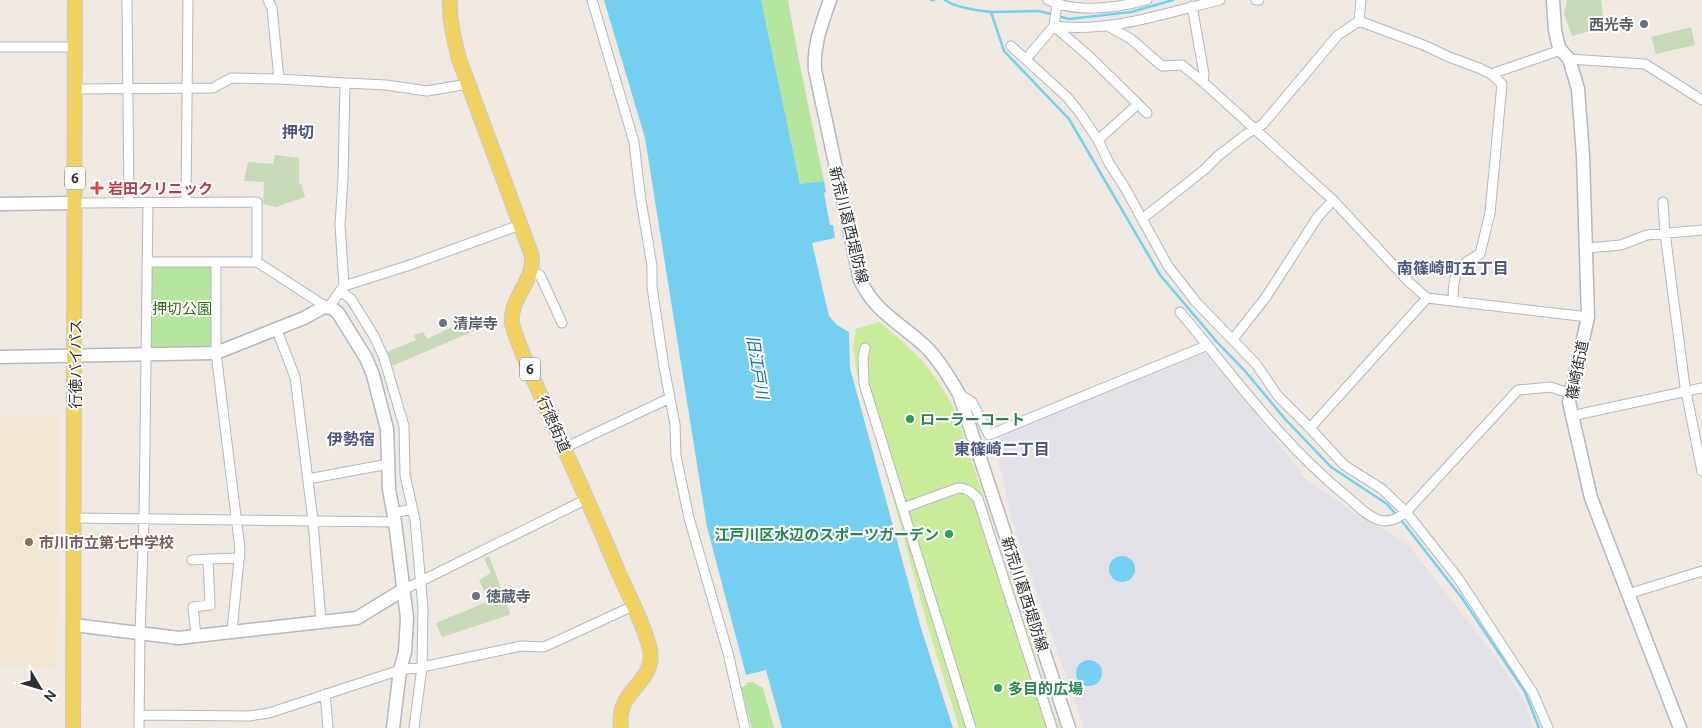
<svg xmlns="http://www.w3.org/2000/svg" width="1702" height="728" viewBox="0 0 1702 728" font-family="Ubuntu,'Noto Sans JP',sans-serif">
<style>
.industrial{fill:#e3e1e8}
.education{fill:#f0e6d1}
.green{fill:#b6e59e}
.cemetery{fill:#c8d9b8}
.pitch{fill:#c9ec9a}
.water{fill:#75cff0}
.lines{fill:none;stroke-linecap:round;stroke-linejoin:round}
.stream{stroke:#75cff0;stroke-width:2.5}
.street-casing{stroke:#b4b7c1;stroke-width:11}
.secondary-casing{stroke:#b4b7c1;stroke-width:15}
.primary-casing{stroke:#c9c9c9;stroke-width:16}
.street{stroke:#fff;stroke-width:9}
.secondary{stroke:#fff;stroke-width:12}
.primary{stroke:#f2d163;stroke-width:14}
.worship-dot{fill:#6b7280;stroke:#fff;stroke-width:2}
.health-dot{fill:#e0444e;stroke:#fff;stroke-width:2}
.leisure-dot{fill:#2e9e5b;stroke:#fff;stroke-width:2}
.education-dot{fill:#8d6e63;stroke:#fff;stroke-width:2}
.labels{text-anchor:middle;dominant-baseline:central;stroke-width:4;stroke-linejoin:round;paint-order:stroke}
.shield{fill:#fff;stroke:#6d6d6d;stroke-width:1}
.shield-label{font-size:14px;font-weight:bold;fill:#2e2e2e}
.worship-label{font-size:15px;font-weight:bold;fill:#5b616d;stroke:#fff;text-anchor:start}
.health-label{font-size:15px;font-weight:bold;fill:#be3a42;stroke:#fff;text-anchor:start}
.street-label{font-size:15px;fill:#2e2e2e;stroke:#fff}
.park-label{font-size:15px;fill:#2c6e1b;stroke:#fff}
.leisure-label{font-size:15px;font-weight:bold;fill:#27864d;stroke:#fff;text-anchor:start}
.education-label{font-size:15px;font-weight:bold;fill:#785e54;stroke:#fff;text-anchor:start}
.neighbourhood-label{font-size:16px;font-weight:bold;fill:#4d5680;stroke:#fff}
.water-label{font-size:16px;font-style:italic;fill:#0d6fa3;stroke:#fff}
</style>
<rect width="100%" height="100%" fill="#efe9e1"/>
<!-- industrial -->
<path class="industrial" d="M1202 350 1237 388 1305 478 1350 510 1406 542 1496 658 1523 698 1533 728H1084L1010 515 1003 477 991 441Z"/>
<!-- education -->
<path class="education" d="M0 417H59L57 668 0 666Z"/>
<!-- green -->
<path class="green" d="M761 0H788L798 56 824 181 800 184Z
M209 265 213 269 212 345 209 348 154 349 151 346V270L155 266Z
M753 682 763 688 774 728H752L741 687 747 685 746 683Z"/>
<!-- cemetery -->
<path class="cemetery" d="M1567 0H1601L1604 25 1596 29 1572 36 1564 14Z
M1691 27 1695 45 1656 54 1651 37Z
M275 155 299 158V184L302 185 305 197 276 207 263 204 264 182 244 181 248 162 273 164Z
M478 315 483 327 392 366 387 352 416 340 414 335 423 332 427 339Z
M489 556 510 613 509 615 442 637 436 623 489 601 479 580 491 573 484 559Z"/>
<!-- pitch -->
<path class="pitch" d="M879 322C916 351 933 369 955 410L1059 728H959L926 620 890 487 857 375 853 347 856 329Z"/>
<!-- water -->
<path class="water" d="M604 0H761L800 184 824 181 826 192 824 193 830 225H833L835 238 812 243 829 316 837 325 849 332 850 368 920 625 953 728H782L766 670 746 675 707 527 645 138Z
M1109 569a13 13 0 1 1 26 0a13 13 0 1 1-26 0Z
M1076 673a13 13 0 1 1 26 0a13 13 0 1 1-26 0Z"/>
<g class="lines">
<!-- stream -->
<path class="stream" d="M931 0H934
M945 0C954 7 979 11 991 12L1004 51 1069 119 1160 275 1217 342 1245 371 1285 419 1331 467 1387 504 1405 525 1462 598 1525 692 1539 728
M991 12 1039 11 1069 19 1131 12 1173 0"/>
<defs>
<path id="street" d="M127 0 129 203
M268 0 272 8 279 79 345 83 343 178 340 225 344 286
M592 0 634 142 640 194 652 266V287L664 367 675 424 676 456 689 518 728 653 745 728
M1048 0C1078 14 1116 8 1147 0
M1256 0H1259
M1361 0 1359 21 1426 46 1449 57 1479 68 1491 74 1502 84 1490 213 1480 254C1456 266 1453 273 1453 300
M1057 4 1054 26 1090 57 1147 113
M1192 6 1204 74 1203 82
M1108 26 1131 39 1162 66 1182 65 1203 82 1333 200 1409 282 1427 298
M1011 46 1067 97 1080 113 1098 140 1109 163 1125 188 1168 266 1196 302 1256 364 1278 396 1310 428 1344 465 1382 489 1406 512 1458 578 1533 693 1548 728
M0 47H75
M1026 59 1054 26C1111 33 1165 13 1220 0
M1569 59 1645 64 1702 100
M1491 74 1555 52 1559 48
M345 83 386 85 427 91 468 84
M76 89 213 88 231 78 279 79
M1098 140 1138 104
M186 202 188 0
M1663 202 1665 233 1685 387 1702 471
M74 203 257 202V262L328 308 344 286 410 265 520 225
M1142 219 1204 170 1218 156 1245 135 1263 124 1338 35 1359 21
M1587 248 1621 245 1647 235 1702 230
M147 262H257
M216 262V353L240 549 232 631
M531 273 540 275 562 323
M340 291 351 299 374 336 384 358 404 426 405 475 415 520 423 608 422 667 414 728
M1180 312C1233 375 1281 443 1345 495 1355 503 1366 516 1379 520 1390 523 1398 518 1406 512L1518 390 1551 387 1571 394
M276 328 295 377 313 521 321 622
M1233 339 1266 297 1317 218 1333 200
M865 348 863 358 864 384 971 728
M959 394 972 402 989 435 1208 345
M1571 416 1702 388
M1310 428 1427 298 1588 317
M564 448 670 398
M308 479 388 464
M903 508 958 488C967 488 972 492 978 499L1052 728
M393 513 412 509
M75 518 395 522
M192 560 208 559
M403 590 587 499
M1628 594 1702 571
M196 636 193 607 210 605 208 559 240 558
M325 694 328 728
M139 715 249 716 269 713 400 670 422 667 521 646 544 647 633 606
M139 728 140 633 144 519 148 203"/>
<path id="secondary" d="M830 0C822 23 813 45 815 70L860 280C875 312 900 323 925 346 939 360 949 377 959 394L1069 728
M1553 0 1555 30 1559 48 1569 59 1578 89 1583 156 1588 317 1569 402 1591 498 1680 728
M0 204 74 203
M0 357 216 353 304 318 324 307 332 308 338 313 366 358 373 375 387 429 389 489 395 522 407 618 405 652 400 670 393 728
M74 625 179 638 196 636 357 618 403 590"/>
<path id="primary" d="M450 0C449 20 454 39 459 59L532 256C534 283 509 298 512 324 522 357 538 388 551 419 573 469 596 518 617 569 627 592 645 626 650 650 656 684 615 689 621 728
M73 728 75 0"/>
</defs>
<!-- street casing -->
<use href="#street" class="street-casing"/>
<!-- secondary casing -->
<use href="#secondary" class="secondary-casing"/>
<!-- primary casing -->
<use href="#primary" class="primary-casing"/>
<!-- street -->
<use href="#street" class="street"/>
<!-- secondary -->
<use href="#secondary" class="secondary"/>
<!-- primary -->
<use href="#primary" class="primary"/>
</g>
<!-- markers -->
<g class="worship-dot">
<circle cx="1644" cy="24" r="5"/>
<circle cx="443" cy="323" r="5"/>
<circle cx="476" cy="596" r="5"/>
</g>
<path class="health-dot" d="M94.5 180.5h5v5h5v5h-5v5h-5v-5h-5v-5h5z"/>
<g class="leisure-dot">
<circle cx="910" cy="419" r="5"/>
<circle cx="949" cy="534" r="5"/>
<circle cx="998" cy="688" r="5"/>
</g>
<circle class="education-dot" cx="29" cy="542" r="5"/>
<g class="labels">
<!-- shield labels -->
<g class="shield">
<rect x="65" y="166.5" width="20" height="23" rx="4"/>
<rect x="520" y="357.5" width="20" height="23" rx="4"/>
</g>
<g class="shield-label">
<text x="75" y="178">6</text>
<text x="530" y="369">6</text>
</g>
<!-- worship labels -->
<g class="worship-label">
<text x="1634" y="24" text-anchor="end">西光寺</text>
<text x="453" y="323">清岸寺</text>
<text x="486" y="596">徳蔵寺</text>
</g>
<!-- health labels -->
<g class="health-label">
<text x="108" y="188">岩田クリニック</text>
</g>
<!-- street labels -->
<g class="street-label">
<text transform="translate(849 225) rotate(76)">新荒川葛西堤防線</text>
<text transform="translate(75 364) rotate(-90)">行徳バイパス</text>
<text transform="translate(1577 370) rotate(-79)">篠崎街道</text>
<text transform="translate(554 424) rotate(66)">行徳街道</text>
<text transform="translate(1025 594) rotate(72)">新荒川葛西堤防線</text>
</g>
<!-- park labels -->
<g class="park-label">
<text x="182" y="308">押切公園</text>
</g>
<!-- leisure labels -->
<g class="leisure-label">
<text x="920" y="419">ローラーコート</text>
<text x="939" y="534" text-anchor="end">江戸川区水辺のスポーツガーデン</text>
<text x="1008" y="688">多目的広場</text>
</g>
<!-- education labels -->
<g class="education-label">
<text x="39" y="542">市川市立第七中学校</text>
</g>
<!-- neighbourhood labels -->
<g class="neighbourhood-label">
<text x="298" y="132">押切</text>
<text x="1453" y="268">南篠崎町五丁目</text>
<text x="351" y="439">伊勢宿</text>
<text x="1002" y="449">東篠崎二丁目</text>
</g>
<!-- water labels -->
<g class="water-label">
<text transform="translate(758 367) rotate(81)">旧江戸川</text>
</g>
</g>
<!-- north arrow -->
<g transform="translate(40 688) rotate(128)" stroke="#ffffff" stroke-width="4" paint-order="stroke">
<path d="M0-4L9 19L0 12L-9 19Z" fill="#2e2e2e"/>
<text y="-8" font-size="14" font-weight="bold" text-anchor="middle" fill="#2e2e2e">N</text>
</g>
</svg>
